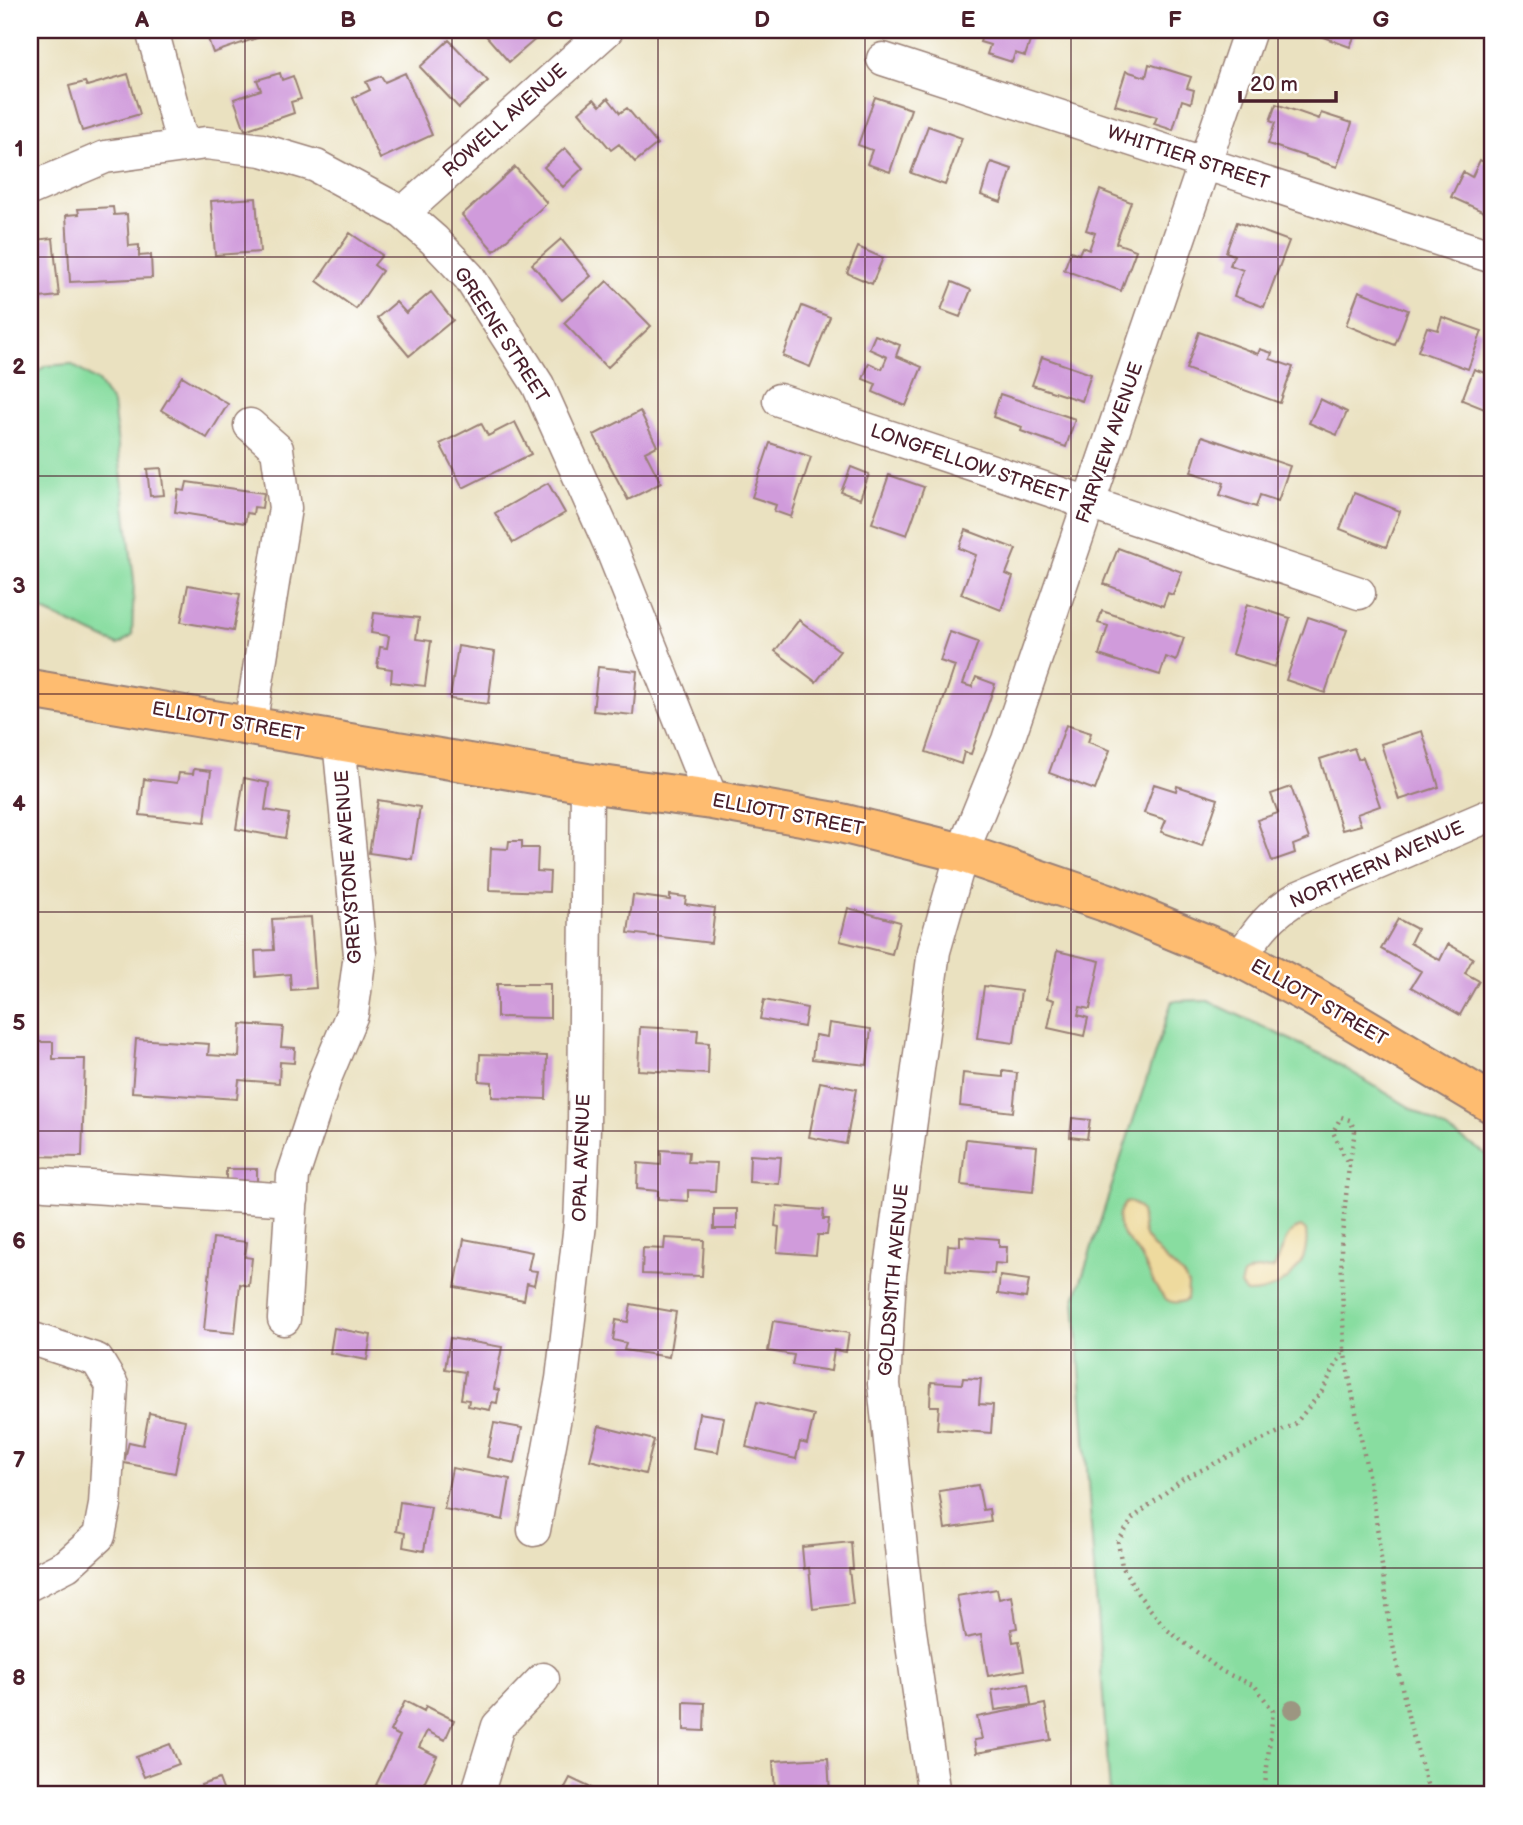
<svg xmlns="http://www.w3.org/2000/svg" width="1523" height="1825" viewBox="0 0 1523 1825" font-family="'Balsamiq Sans',sans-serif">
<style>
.green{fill:#88dda0;stroke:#697e66;stroke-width:2}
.sand{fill:#eeda9e;stroke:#9c7c64;stroke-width:2}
.building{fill:#d09bdb}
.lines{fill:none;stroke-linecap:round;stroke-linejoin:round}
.minor-casing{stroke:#9a8076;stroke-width:35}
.major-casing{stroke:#9a8076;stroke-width:42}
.path{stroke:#9a8076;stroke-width:4.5;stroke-dasharray:2 5;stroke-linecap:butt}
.minor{stroke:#fff;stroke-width:32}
.major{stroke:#febc70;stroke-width:38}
.tree{fill:#9c9681}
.grid{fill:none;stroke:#4a1f2b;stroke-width:2;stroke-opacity:0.55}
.labels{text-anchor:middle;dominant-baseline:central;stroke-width:5;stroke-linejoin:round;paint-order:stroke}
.street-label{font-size:19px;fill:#4a1f2b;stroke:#fff}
.neatline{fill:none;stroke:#4a1f2b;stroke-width:2.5}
.grid-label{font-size:23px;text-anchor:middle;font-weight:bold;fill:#4a1f2b}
</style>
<rect width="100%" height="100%" fill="#fff"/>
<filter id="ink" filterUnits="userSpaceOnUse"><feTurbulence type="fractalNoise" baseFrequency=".0143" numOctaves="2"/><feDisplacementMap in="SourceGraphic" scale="14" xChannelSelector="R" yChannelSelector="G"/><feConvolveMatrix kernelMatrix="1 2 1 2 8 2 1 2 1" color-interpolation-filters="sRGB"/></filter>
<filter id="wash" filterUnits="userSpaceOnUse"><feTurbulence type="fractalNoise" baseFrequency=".00686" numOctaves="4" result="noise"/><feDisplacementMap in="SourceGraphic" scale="28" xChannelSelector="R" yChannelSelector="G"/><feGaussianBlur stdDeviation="1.57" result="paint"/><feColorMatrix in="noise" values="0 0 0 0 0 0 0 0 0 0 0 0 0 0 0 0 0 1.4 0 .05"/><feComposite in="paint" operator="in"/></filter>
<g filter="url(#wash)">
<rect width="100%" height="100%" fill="#eae1c0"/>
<!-- green -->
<path class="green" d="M71 364 98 382 113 404 134 580 132 636 118 645 30 605V379L45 366Z
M1206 1000 1325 1056 1493 1158V1795H1110L1075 1299 1172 1001Z"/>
<!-- sand -->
<path class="sand" d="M1129 1202C1148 1208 1139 1222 1145 1236 1151 1248 1175 1267 1185 1278L1188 1285 1187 1300C1180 1303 1172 1304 1166 1299 1152 1288 1148 1265 1137 1251 1130 1242 1121 1236 1119 1224 1117 1216 1120 1210 1125 1203Z
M1301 1227 1306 1231C1311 1267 1280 1294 1246 1293L1240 1286 1243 1275 1251 1271 1274 1268C1283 1254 1283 1231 1301 1227Z"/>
<g id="blocks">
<!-- building -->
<path class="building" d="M205 30H280L213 53Z
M481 30H530L537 38 509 62Z
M946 30H966L964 36Z
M984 30H1034L1025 56 1015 53 1012 62 987 54 990 45 980 42Z
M1304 30H1357L1350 47Z
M449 40 488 81 459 108 420 67Z
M1149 64 1191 77 1187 88 1194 90 1191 103 1182 100 1173 130 1154 124 1157 117 1115 105 1126 71 1146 77Z
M280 73 282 80 293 76 301 99 291 102 294 113 245 130 234 99 261 90 257 80Z
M405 73 432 135 380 159 353 98 370 90 366 82 381 76 385 82Z
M128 74 140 114 82 131 69 86 85 82 87 86Z
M875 97 911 109 890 172 867 164 872 150 858 145Z
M608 98 620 113 627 108 657 144 635 162 619 144 611 150 579 112 594 99 600 106Z
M1276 104 1319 119 1321 113 1352 123 1337 167 1268 144 1275 123 1270 121Z
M928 126 962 138 945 185 911 173Z
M565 148 583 168 563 187 544 167Z
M1493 152V216L1451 197 1463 172 1472 177 1480 160 1488 164Z
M991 162 1012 169 1001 202 981 195Z
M515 167 547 203 494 251 462 215Z
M1100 190 1131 202 1116 243 1136 250 1121 291 1064 270 1071 251 1079 254 1082 247 1089 250 1095 233 1086 230Z
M256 198 260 252 215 255 211 201Z
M113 207 114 215 127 214 129 246 139 245V256L151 255 152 278 70 282 66 215 79 214 78 209Z
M1237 222 1289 241 1264 307 1234 296 1243 270 1230 265 1234 255 1226 252Z
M34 232V240L53 238 59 296 30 299V233Z
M350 233 382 255 374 265 382 271 356 309 317 281Z
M561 239 591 276 562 300 532 264Z
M858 247 883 258 872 284 847 273Z
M607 281 651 326 607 368 564 323Z
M952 282 971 290 960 317 941 310Z
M1359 291 1408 310 1395 345 1346 325Z
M431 292 453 320 409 356 377 318 396 302 406 313Z
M802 306 830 317 810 367 783 356Z
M1442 317 1482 331 1468 369 1418 351 1427 327 1438 330Z
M1199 332 1258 354 1260 349 1272 353 1270 359 1293 367 1280 403 1186 369Z
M875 335 900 345 896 356 922 367 906 406 873 392 876 384 863 379 869 363 882 369 887 357 869 349Z
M1042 357 1091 374 1082 401 1032 385Z
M1474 369 1493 376V403L1490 402 1487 410 1462 400Z
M182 376 228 404 207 438 161 410Z
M1000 394 1075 419 1066 447 1021 431 1022 427 993 417Z
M1320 399 1347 412 1337 435 1309 423Z
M640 411 657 446 645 452 661 483 628 500 594 435Z
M515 422 531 454 463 488 440 444 481 423 488 436Z
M1202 436 1290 466 1278 501 1260 495 1256 507 1220 495 1224 483 1191 472Z
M770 443 811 457 791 517 774 511 776 505 752 497Z
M851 467 869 474 860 499 841 492Z
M161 468 164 495 150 496 147 469Z
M889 475 924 487 907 535 872 523Z
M187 482 264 493 262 508 254 507 253 514 247 513 245 523 175 512 178 490 185 491Z
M548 483 565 513 513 543 495 513Z
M1354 493 1400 511 1386 547 1340 529Z
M966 530 1016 549 1006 574 1013 577 1001 610 961 594 976 555 959 548Z
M1118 548 1182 572 1173 595 1168 593 1163 606 1104 584Z
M188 585 240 594 233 631 181 622Z
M1247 604 1290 618 1275 667 1232 654Z
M1102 611 1184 638 1176 661 1166 657 1160 675 1099 655 1108 626 1098 623Z
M374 613 419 618 416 639 431 641 425 686 391 682 392 669 377 667 380 647 387 648 389 636 371 633Z
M1308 617 1347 630 1325 693 1286 680Z
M799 620 840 651 816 682 775 651Z
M950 632 978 642 963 684 972 687 976 677 995 684 971 754 964 752 961 764 926 752 955 666 940 661Z
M458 646 495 652 488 704 450 699Z
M598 667 637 671 633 715 593 711Z
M1066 725 1091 733 1088 742 1110 750 1095 790 1049 773Z
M1422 731 1439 787 1399 800 1381 744Z
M1354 748 1358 759 1363 757 1380 806 1357 814 1361 825 1342 830 1320 759Z
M194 769 211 771 205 822 140 815 144 779 177 783 179 773 193 774Z
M244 778 269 783 265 810 289 814 285 838 236 829Z
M1154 784 1176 791 1177 786 1218 799 1202 846 1161 832 1166 820 1144 813Z
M1291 787 1309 839 1293 845 1295 853 1272 861 1257 820 1278 813 1271 794Z
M378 800 420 807 412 859 369 853Z
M509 841H522V848H538L537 871 550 872 549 892 489 890 491 848 508 849Z
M633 895 670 900V895L686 897 685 904 715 908 711 943 628 933Z
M848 908 900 922 892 954 840 941Z
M311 917 316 988 291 990 290 974 256 977 255 951 274 950 272 919Z
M1398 919 1417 929 1410 943 1440 960 1448 944 1473 958 1465 973 1479 981 1460 1015 1411 987 1421 971 1381 949Z
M1057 951 1100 961 1090 1009 1080 1007 1078 1015 1088 1018 1084 1036 1048 1028 1054 1000 1047 998Z
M497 984H550V1018L497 1017Z
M984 986 1021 991 1014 1043 977 1038Z
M764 1000 807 1008 804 1027 760 1019Z
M829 1023 871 1029 867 1065 812 1059 815 1035 827 1037Z
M241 1024 283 1027 281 1047 295 1048 294 1063 280 1062 279 1083 239 1080 237 1099 132 1092 136 1039 209 1044 208 1055 239 1057Z
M640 1027 698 1030 697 1042 709 1043 708 1074 638 1070Z
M30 1042H53V1059H85L82 1157 30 1156Z
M480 1054 547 1056 546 1099 492 1097V1082L479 1081Z
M1003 1071 1017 1073 1013 1112 960 1106 963 1073 1003 1077Z
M820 1082 856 1089 846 1144 809 1137Z
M1072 1118 1090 1120 1087 1139 1070 1137Z
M966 1139 1037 1146 1033 1192 961 1185Z
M661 1150 689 1152 688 1162 717 1163 715 1191 688 1190V1201L658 1199V1191L637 1189 638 1163 661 1165Z
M750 1155 781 1157 779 1184 749 1182Z
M226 1169H257V1192H226Z
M777 1206 824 1210 823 1219H829L827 1235H818L816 1255 777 1252 779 1227 775 1226Z
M714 1209H737V1229H714Z
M960 1236 999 1239V1247H1007L1006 1264 995 1263 994 1274 946 1270 948 1245 960 1246Z
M213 1238 247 1242 245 1257 252 1258 249 1286 240 1284 235 1333 204 1330Z
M665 1238 704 1240 702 1276 642 1274 643 1248 664 1249Z
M464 1239 532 1252 528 1270 537 1271 534 1285 527 1283 524 1300 455 1287Z
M1000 1276 1029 1280 1026 1298 998 1294Z
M631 1304 676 1312 669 1357 624 1350 626 1343 613 1340 616 1320 628 1322Z
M773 1321 849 1333 846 1352 834 1350 831 1371 792 1365 794 1355 768 1351Z
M334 1328 371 1335 367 1360 330 1353Z
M450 1338 502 1347 494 1389 499 1390 497 1403 492 1402 490 1410 468 1406 469 1400 461 1399 465 1372 445 1369Z
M963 1378 981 1379 979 1404 993 1405 991 1433 937 1429 939 1406H930L931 1382 962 1384Z
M757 1402 814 1415 807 1444 800 1442 796 1459 746 1447Z
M149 1413 185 1420 175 1473 124 1463 129 1442 143 1445Z
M699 1413 724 1417 718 1452 693 1448Z
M494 1423 522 1428 515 1463 487 1457Z
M599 1426 654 1440 645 1474 590 1460Z
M452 1468 510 1479 503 1520 444 1509Z
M978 1485 983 1510 989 1509 991 1522 945 1529 939 1491Z
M400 1502 431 1507 424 1551 403 1547 405 1533 396 1531Z
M851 1542 853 1569H849L853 1604 813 1609 809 1568 804 1569 802 1547Z
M997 1589 999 1599 1012 1596 1017 1628 1011 1629 1013 1642 1019 1641 1024 1670 988 1676 981 1635 965 1638 957 1596Z
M1028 1684 1031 1705 995 1710 992 1690Z
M405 1701 424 1711 426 1706 454 1720 445 1740 427 1731 419 1747 437 1756 418 1795H397L376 1785 400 1736 390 1731Z
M684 1702 705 1703 704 1731 684 1730Z
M1045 1704 1051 1740 976 1753 974 1740 982 1739 977 1717Z
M170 1744 179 1764 144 1777 136 1757Z
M828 1758 830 1795H789V1790L775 1791 773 1761Z
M570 1778 606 1795H561Z
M219 1779 225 1795H204L201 1785Z"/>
</g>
</g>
<g filter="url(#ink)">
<use href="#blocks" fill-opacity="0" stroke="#9a8076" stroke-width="2"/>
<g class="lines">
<defs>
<path id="minor" d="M152 30 183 146
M883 59 1493 257
M30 189 105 157 206 143 262 150 316 166 403 213 434 240 469 277 538 385 610 545 712 800
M403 213 607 30
M779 400 1359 593
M250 726 285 508 277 449 250 425
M1240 958C1258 930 1270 914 1299 897L1493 814
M45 1184 292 1200
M284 1319 293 1176 326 1076 352 1014 360 954 339 741
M30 1338 97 1360 112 1385 105 1505 99 1536 67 1565 30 1584
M534 1530 562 1379 580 1224 584 1128 587 783
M477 1795 498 1726 543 1679
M934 1795 909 1624 884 1384 890 1275 934 951 962 853 1008 740 1250 30"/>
<path id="major" d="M30 689 587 783 712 800 841 823 962 853 1105 902 1240 958 1312 996 1493 1104"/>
</defs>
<!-- minor casing -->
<use href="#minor" class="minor-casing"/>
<!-- major casing -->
<use href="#major" class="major-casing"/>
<!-- path -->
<path class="path" d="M1344 1350 1375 1511 1391 1636 1410 1725 1430 1795
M1264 1795 1273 1711 1255 1686 1223 1672 1166 1629 1138 1594 1122 1566 1118 1542 1133 1518 1183 1479 1295 1424 1322 1391 1344 1350 1341 1246 1349 1166 1355 1131 1350 1120 1341 1117 1333 1132 1349 1166"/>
<!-- minor -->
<use href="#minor" class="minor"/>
<!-- major -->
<use href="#major" class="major"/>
</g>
<!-- trees -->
<circle class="tree" cx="1293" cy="1709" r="10"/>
</g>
<!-- grid -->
<path class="grid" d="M245 30V1795M452 30V1795M658 30V1795M865 30V1795M1071 30V1795M1278 30V1795M30 257H1493M30 476H1493M30 694H1493M30 912H1493M30 1131H1493M30 1350H1493M30 1568H1493"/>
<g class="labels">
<!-- street labels -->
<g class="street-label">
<text transform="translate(505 121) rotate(-42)">ROWELL AVENUE</text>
<text transform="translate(1188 158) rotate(18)">WHITTIER STREET</text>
<text transform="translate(501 335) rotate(57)">GREENE STREET</text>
<text transform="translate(1110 443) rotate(-71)">FAIRVIEW AVENUE</text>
<text transform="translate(969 464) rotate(19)">LONGFELLOW STREET</text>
<text transform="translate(228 722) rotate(10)">ELLIOTT STREET</text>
<text transform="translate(788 815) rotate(11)">ELLIOTT STREET</text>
<text transform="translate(1377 865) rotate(-24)">NORTHERN AVENUE</text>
<text transform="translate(349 867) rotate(-94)">GREYSTONE AVENUE</text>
<text transform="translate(1319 1003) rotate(30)">ELLIOTT STREET</text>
<text transform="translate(582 1158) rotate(-88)">OPAL AVENUE</text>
<text transform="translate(894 1280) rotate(-85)">GOLDSMITH AVENUE</text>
</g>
</g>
<!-- margin -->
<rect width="1523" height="1825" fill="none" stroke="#fff" stroke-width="77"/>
<!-- scale -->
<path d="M1240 91v10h96v-10" fill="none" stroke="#4a1f2b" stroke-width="3.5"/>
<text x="1250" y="91" font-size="21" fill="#4a1f2b" stroke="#ffffff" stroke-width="5" paint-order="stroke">20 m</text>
<rect x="38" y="38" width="1446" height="1748" class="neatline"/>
<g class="grid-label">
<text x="142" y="27">A</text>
<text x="348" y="27">B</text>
<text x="555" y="27">C</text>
<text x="762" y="27">D</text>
<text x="968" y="27">E</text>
<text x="1175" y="27">F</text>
<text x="1381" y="27">G</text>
<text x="19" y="156">1</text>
<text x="19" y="374">2</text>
<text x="19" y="593">3</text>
<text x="19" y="811">4</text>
<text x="19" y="1030">5</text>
<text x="19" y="1248">6</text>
<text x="19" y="1467">7</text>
<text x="19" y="1685">8</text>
</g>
</svg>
